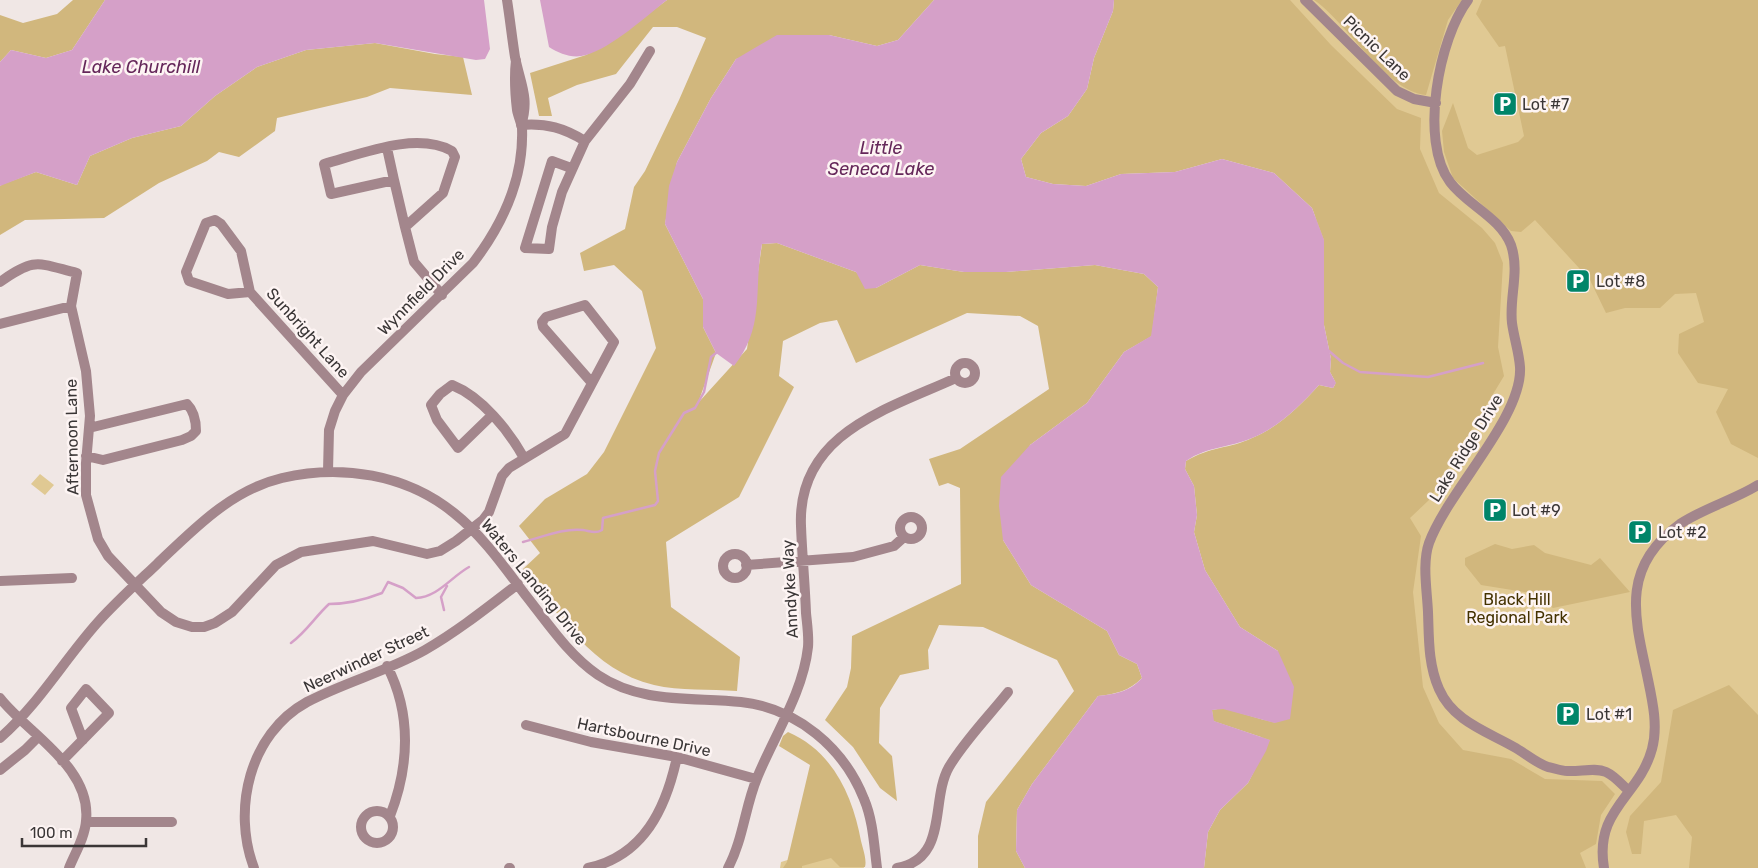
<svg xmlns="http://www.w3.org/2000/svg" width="1758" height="868" viewBox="0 0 1758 868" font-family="Rubik,sans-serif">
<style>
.green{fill:#e0c993}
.forest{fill:#d1b77d}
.water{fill:#d5a0c8}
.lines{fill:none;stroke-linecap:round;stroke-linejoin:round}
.stream{stroke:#d5a0c8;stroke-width:2.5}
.minor{stroke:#a3868c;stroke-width:10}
.labels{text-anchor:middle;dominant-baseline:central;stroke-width:5;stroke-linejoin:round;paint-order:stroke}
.street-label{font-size:16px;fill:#3a3636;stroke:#fdf4f3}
.poi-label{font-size:16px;fill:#3a3636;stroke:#fdf4f3;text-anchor:start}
.park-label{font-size:16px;fill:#443200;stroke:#fdf4f3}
.water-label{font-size:18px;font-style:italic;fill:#65275a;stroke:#fdf4f3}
</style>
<rect width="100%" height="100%" fill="#f0e7e5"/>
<!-- green -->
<path class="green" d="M1116 0H1758V868H1232L1337 401 1314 205 1273 170Z
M40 474 54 485 45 495 31 484Z
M857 839 864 868H780L781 862Z"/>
<!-- forest -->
<path class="forest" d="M73 0H105L72 50 46 58 11 50 0 62V15L23 23 57 14Z
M667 0H934L898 40 877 46 829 35 736 59 711 98 677 162 665 224 703 299V327L716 353 698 403 747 349 762 244 777 243 856 272 876 288 920 265 964 272H1006L1095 265 1144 274 1158 287 1152 336 1124 352 1087 403 1030 445 1003 540 1031 585 1107 631 1119 655 1137 664 1142 678C1129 691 1116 694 1098 696L1032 784 1017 810 1016 851 1025 868H978V836L986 802 1074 691 1057 660 983 627 939 625 928 650 929 669 900 675 880 708 879 743 892 756 897 801 880 788 853 747 825 720 847 687 851 668 852 636 961 584 960 488 948 483 939 486 929 459 960 449 1049 389 1038 326 1020 316 967 313 856 363 837 320 820 323 783 341 779 376 794 387 739 497 666 542 671 607 740 657 737 691C710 689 680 691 654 685 592 670 560 616 523 569L540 553 519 526 545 499 587 474 604 452 656 348 642 291 614 265 584 271 580 253 625 229 634 187 645 171 679 100 706 38 677 27H653L616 74 577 85 548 98 552 116H539L530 73 586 55 609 43Z
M1114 0H1290L1331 45 1397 109 1421 118 1420 149 1439 193 1482 228 1495 243 1503 263 1498 347 1504 376 1429 500 1410 518 1421 536 1413 592 1423 687 1439 723 1463 750 1511 759 1545 779 1602 781 1615 794 1601 815 1596 844 1580 853 1586 868H1204L1208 832 1220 810 1248 783 1270 740 1213 721 1212 710 1223 708 1275 723 1278 651 1240 627 1205 570 1194 532 1197 515 1194 486 1185 469 1186 461C1211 446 1229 449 1252 438 1279 427 1300 406 1319 385L1333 388 1336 383 1330 372 1331 359 1324 325V240L1312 208 1274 173 1222 159 1175 172 1121 174 1086 186 1053 184 1026 177 1021 159 1041 133 1068 116 1087 89 1094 58 1113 11Z
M1314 0H1462L1448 20 1426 95C1385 91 1348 23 1314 0Z
M1482 0H1758V458L1731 444 1716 412 1728 389 1698 383 1678 353 1679 334 1704 322 1696 293 1675 294 1660 308H1625L1606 313 1590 280 1535 220 1521 232 1511 231 1453 178 1444 152 1442 131 1453 103 1468 148 1477 155 1518 142 1524 136 1505 46 1499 47 1476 14Z
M375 43 435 54 463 57 472 95 390 88 367 97 277 118 275 131 239 157 219 152 207 161 159 183 104 218 25 220 0 235V186L3 184 36 172 77 185 90 156 132 138 181 126 215 96 257 67 306 50Z
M1495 544 1512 549 1534 545 1545 553 1591 565 1600 558 1630 592 1553 608 1531 593 1481 585 1465 565V558Z
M1729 685 1758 715V868H1689L1692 837 1676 815 1644 821 1641 854H1632L1626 832 1630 816 1661 782 1673 710Z
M788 732C833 751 853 797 861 841 863 849 867 860 865 867H840L831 858 802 866V868H783L787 862 810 765 779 746 783 736Z"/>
<!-- water -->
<path class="water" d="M105 0H484L490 49 485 59 476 60 375 43 306 50 257 67 215 96 181 126 132 138 90 156 77 185 36 172 0 186V62L11 50 46 58 72 50Z
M540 0H667C645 17 613 47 586 55 573 59 560 54 549 47Z
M934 0H1114L1113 11 1094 58 1087 89 1068 116 1041 133 1021 159 1026 177 1053 184 1086 186 1121 174 1175 172 1222 159 1274 173 1312 208 1324 240V325L1331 359 1330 372 1336 383 1333 388 1319 385C1300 406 1279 427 1252 438 1229 448 1208 446 1186 461L1185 469 1194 486 1197 515 1194 532 1205 570 1240 627 1278 651 1294 687 1290 719 1275 723 1223 709 1212 710 1214 721 1270 740 1266 751 1248 783 1220 810 1208 832 1204 868H1025L1016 851 1017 810 1032 784 1098 696C1116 694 1129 692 1142 678L1137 664 1119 655 1107 631 1031 585 1003 540 999 506 1001 477 1030 445 1087 403 1124 352 1151 336 1158 287 1144 274 1095 265 1006 272H964L920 265 876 288 865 289 856 272 777 243 762 244C753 290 766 325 734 366L716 353 703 327V299L665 224 669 186 677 162 711 98 736 59 777 35H829L877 46 898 40Z"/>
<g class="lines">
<!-- stream -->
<path class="stream" d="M1329 351 1343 363 1360 372 1428 377 1483 363
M523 542C543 537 562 528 583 530 590 531 595 534 602 530L603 518 655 505 658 501 655 471 659 453 684 413 695 408 704 392 711 357 716 353
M444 610 441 597 447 586
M291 643C306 632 315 617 329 604 349 604 364 600 382 593L388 582 403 588 416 598C438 597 451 577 469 567"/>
<!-- minor -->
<path class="minor" d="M507 0C510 19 512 38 515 57 520 83 530 98 521 125
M1305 0 1397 91 1414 99 1436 103
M1468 0C1439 38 1419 141 1450 182 1467 205 1500 217 1511 245 1520 272 1509 297 1512 323 1514 338 1519 352 1520 367 1523 417 1448 491 1429 543 1422 563 1427 590 1428 612 1429 638 1428 664 1439 689 1453 721 1486 731 1514 747 1525 753 1536 763 1548 767 1554 768 1561 771 1567 771 1580 772 1595 767 1606 772 1615 776 1622 785 1629 791
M521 125C547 123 564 128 585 141
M387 148 394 180
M571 168 552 161 525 248 549 249 552 227 562 192 585 141 630 84 650 51
M405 227 394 180 331 194 324 164C361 154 416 131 452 151L455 157 443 193 405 227 414 262 442 295
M0 282C35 257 37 263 77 273L71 306 86 371 90 416 86 463V495L98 539 108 556 161 612 176 622 192 627H204L215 623 232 612 276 565 301 552 373 541 427 554 440 551 456 541 483 520 489 512 502 476 509 468 565 434 614 342 585 305 546 317 542 322 543 327 592 383
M250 292 228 294 189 281 186 272 206 223 215 220 221 224 241 251 250 292 343 395
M0 324 71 306
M955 373a10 10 0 1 1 20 0a10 10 0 1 1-20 0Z
M492 415 458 448 437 420 431 405 440 394 452 385C482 397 509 431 524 458
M86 456 103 460 182 440 191 436 196 431C196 421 194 411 187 404L89 428
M328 471 329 430 335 411 343 395 361 372 473 263C502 225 524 178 522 128 521 122 518 116 517 110 515 93 514 77 516 60
M900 528a11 11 0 1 1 22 0a11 11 0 1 1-22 0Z
M723 566a12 12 0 1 1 24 0a12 12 0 1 1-24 0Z
M746 565 853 557 894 546 904 537
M0 581 72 578
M387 666C412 714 409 767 390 816
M0 698C28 734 92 767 86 821 85 837 75 853 69 868
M526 725 591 742 677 757 756 779
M0 738C39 704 64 660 98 622 117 601 137 583 157 564 194 529 231 490 282 478 341 464 406 474 454 513 483 536 505 568 527 597 549 625 569 655 598 675 641 704 693 697 741 702 797 708 844 748 864 799 873 820 874 845 877 868
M62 761 109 713 86 689 71 708 83 740
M0 770 25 750 38 737
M361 827a16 16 0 1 1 32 0a16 16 0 1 1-32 0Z
M86 822H172
M254 868C232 810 249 734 307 702 345 682 388 671 425 650 458 631 488 607 518 584
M509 868H510
M588 868C644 856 666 808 677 757
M728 868C743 840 745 807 757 778 774 736 803 693 808 647 809 636 807 624 806 613 805 584 802 555 801 526 797 433 888 409 956 378
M897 868C949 859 930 800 949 767 965 740 989 716 1008 692
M1604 868C1594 809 1639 797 1652 749 1659 724 1651 695 1646 670 1633 612 1623 565 1680 524 1704 508 1734 500 1758 485"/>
</g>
<!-- icons -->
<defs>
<symbol id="parking-square" viewBox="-11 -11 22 22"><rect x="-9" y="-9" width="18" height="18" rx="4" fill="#008569" stroke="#fdf4f3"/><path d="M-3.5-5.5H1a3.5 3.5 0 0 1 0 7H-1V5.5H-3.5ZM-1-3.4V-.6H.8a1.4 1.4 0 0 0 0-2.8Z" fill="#fff"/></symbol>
</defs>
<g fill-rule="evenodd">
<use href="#parking-square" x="1491" y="90" width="28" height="28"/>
<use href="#parking-square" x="1564" y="267" width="28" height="28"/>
<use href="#parking-square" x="1481" y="496" width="28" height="28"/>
<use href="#parking-square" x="1626" y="518" width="28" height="28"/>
<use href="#parking-square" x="1554" y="700" width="28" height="28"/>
</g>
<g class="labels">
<!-- street labels -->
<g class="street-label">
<text transform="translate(1377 48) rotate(44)">Picnic Lane</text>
<text transform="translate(421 292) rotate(-45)">Wynnfield Drive</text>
<text transform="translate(308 333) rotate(48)">Sunbright Lane</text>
<text transform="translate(72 437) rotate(-91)">Afternoon Lane</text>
<text transform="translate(1466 448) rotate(-58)">Lake Ridge Drive</text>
<text transform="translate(534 582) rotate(51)">Waters Landing Drive</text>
<text transform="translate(790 589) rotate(-93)">Anndyke Way</text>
<text transform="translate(366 659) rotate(-25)">Neerwinder Street</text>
<text transform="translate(644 737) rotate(12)">Hartsbourne Drive</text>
</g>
<!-- poi labels -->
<g class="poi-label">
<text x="1522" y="104">Lot #7</text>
<text x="1596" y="281">Lot #8</text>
<text x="1512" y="510">Lot #9</text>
<text x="1658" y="532">Lot #2</text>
<text x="1586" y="714">Lot #1</text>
</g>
<!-- park labels -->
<g class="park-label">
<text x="1517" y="599">Black Hill<tspan x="1517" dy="18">Regional Park</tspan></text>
</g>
<!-- water labels -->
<g class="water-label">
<text x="141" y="67">Lake Churchill</text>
<text x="881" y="148">Little<tspan x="881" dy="21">Seneca Lake</tspan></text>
</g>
</g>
<!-- scale -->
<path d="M22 838v8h124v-8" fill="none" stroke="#3a3636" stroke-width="2.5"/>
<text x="30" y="838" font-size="15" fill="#3a3636" stroke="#fdf4f3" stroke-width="4" paint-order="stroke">100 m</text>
</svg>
